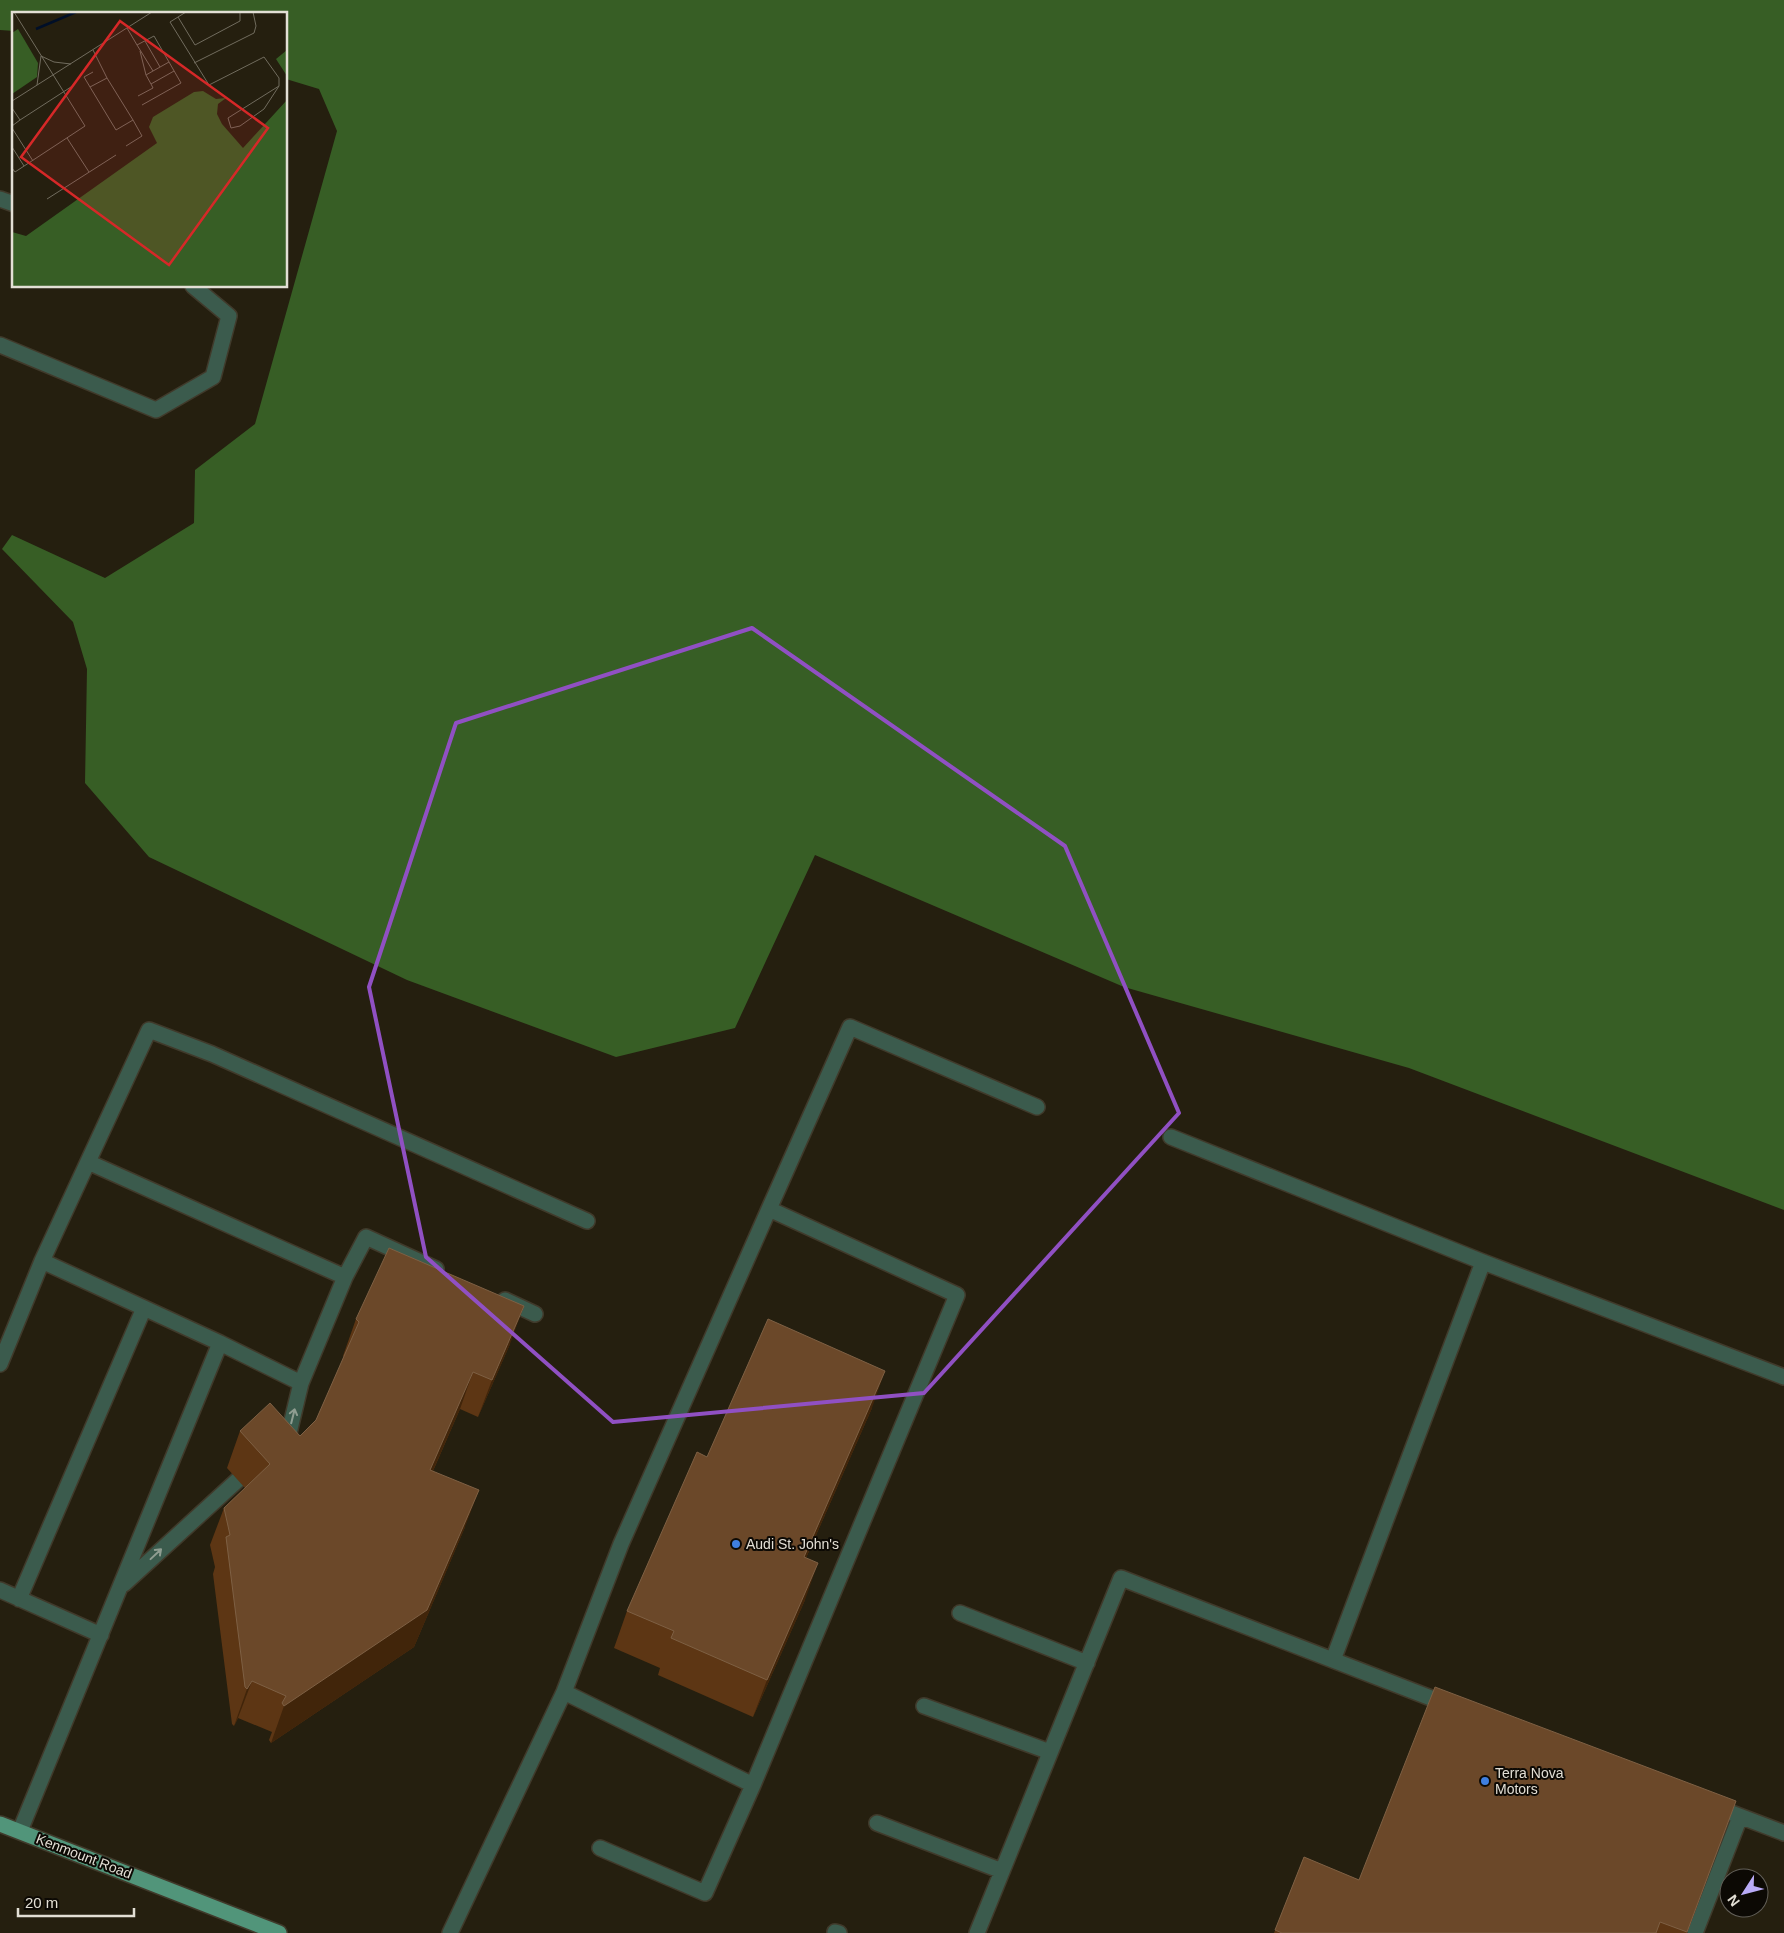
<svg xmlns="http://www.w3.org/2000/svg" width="1784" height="1933" viewBox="0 0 1784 1933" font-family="Helvetica,sans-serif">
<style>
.forest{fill:#375e25}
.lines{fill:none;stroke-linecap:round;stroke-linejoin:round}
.minor-casing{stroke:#403a2b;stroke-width:18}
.major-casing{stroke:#403a2b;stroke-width:18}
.minor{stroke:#3b5b4d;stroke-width:15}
.major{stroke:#51957a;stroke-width:15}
.wall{fill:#5d3614}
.shaded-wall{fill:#41250a}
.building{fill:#6b4829;stroke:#7e6044}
.oneway{stroke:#8f9d91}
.marked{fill:none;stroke:#9050c3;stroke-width:4;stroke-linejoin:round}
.shop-dot{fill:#3f7fe0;stroke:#0c0904;stroke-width:2}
.labels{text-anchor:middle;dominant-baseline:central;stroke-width:4;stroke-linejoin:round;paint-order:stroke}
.poi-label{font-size:14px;fill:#e3dfd5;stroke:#0c0904;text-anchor:start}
.street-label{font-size:14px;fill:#e3dfd5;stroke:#0c0904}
.inset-river{fill:none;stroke:#000f28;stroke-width:2.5}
.inset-road{fill:none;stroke:#716c5e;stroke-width:1}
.view{fill:#d62828;fill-opacity:0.15;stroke:#d62828;stroke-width:2.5}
.inset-edge{fill:none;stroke:#e3dfd5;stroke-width:2.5}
</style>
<rect width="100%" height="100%" fill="#251f0f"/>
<!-- forest -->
<path class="forest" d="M0 0H1784V1210L1409 1068 1124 987 815 855 735 1028 616 1057 407 980 149 857 85 783 87 669 73 622 2 549 12 535 105 578 194 523 195 470 255 424 337 131 319 89 286 79V14H14V31L0 30Z"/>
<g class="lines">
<defs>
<path id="minor" d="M0 199 14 204
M0 345 156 410 213 377 229 316 193 286
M1171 1137 1483 1262 1784 1377
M88 1162 345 1277 301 1383 220 1343
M769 1209 850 1027 1037 1107
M42 1261 149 1030 212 1054 587 1221
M345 1277 366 1237 436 1269
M505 1300 535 1314
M0 1364 42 1261 220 1343 20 1831
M281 1442 289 1433 301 1383
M124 1584 252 1467
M0 1590 101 1635
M19 1599 144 1308
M960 1613 1087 1663
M1333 1660 1483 1262
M924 1706 1050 1752
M1713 1806 1784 1833
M877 1823 1002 1871
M600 1848 705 1893 753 1785
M835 1932 839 1933
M450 1933 564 1692 621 1544 769 1209 957 1295 753 1785 564 1692
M977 1933 1121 1578 1449 1705
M1695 1933 1740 1817"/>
<path id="major" d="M0 1824 279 1933"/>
</defs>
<!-- minor casing -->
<use href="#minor" class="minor-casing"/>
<!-- major casing -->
<use href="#major" class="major-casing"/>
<!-- minor -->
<use href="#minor" class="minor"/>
<!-- major -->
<use href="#major" class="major"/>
</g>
<!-- wall -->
<path class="wall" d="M356 1319 510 1344 478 1417 460 1409 433 1471 465 1527 414 1647 271 1743 269 1740 272 1732 238 1718 234 1726 232 1724 213 1574 215 1567 210 1545 224 1508 245 1488 227 1468 240 1431 300 1436 316 1420 344 1357 343 1356Z
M872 1408 806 1558 805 1600 753 1717 658 1675 660 1668 614 1648 627 1611 707 1457Z
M1736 1801 1687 1933H1274L1304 1857 1359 1880Z"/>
<!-- shaded-wall -->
<path class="shaded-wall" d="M524 1306 510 1344 478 1417 492 1380Z
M885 1371 872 1408 790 1594 804 1557Z
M473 1372 460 1409 417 1507 430 1470Z
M479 1490 465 1527 414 1647 271 1743 284 1706Z
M818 1563 805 1600 753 1717 767 1680Z
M252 1681 238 1718 234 1726 247 1689Z"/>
<!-- building -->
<path class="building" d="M389 1248 524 1306 492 1380 473 1372 430 1470 479 1490 427 1610 284 1706 282 1703 286 1696 252 1681 247 1689 245 1687 226 1537 230 1535 224 1508 270 1464 240 1431 270 1403 300 1436 316 1420 359 1322 356 1319Z
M768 1319 885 1371 804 1557 818 1563 767 1680 671 1638 674 1631 627 1611 697 1452 707 1457Z
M1435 1687 1736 1801 1687 1932 1660 1922 1656 1933H1282L1275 1930 1304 1857 1359 1880Z"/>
<!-- one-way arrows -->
<defs><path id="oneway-shaft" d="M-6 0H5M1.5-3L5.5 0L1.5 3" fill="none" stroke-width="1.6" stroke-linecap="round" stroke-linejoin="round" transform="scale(1.25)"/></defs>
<g class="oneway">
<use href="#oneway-shaft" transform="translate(293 1416) rotate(-76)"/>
<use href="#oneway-shaft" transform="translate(156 1554) rotate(-43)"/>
</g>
<!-- marked area -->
<path class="marked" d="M752 628 1065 846 1179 1113 924 1393 613 1422 426 1257 369 987 456 723Z"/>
<!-- markers -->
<g class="shop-dot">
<circle cx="736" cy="1544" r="5"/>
<circle cx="1485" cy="1781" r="5"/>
</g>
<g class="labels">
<!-- poi labels -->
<g class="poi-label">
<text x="746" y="1544">Audi St. John's</text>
<text x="1495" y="1773">Terra Nova<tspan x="1495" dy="16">Motors</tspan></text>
</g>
<!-- street labels -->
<g class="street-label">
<text transform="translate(84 1856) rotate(21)">Kenmount Road</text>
</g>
</g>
<!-- overview -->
<g transform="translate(12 12)">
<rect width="275" height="275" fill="#251f0f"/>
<path d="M6 17 26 51 25 65 0 82V21ZM275 38V64L264 47ZM191 79 204 87 214 86 206 92 205 102 210 112 231 136 275 88V275H0V220L14 224 145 131 137 115 141 105 182 80Z" fill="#375e25"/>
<path class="inset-river" d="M24 17 64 0"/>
<path class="inset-road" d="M174 0 158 10 197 73 252 45 267 66V74L216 106 219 116 228 114 252 97 267 74M166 5 183 33 228 9V0M115 16 125 33 141 59 157 50 142 24 125 33M133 29 148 55M81 38 95 66 78 75 104 118 121 108 95 66M128 39 134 63M29 44 42 50 59 52M182 51 242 21 244 14 241 0M141 59 134 63 139 72 162 59M25 73 29 44M78 75 72 65 81 60M126 84 141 76 139 72M0 89 140 0M130 93 169 71 157 50M0 96 8 108 0 114M8 108 62 73M0 116 21 149M55 126 77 160M114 134 130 124 121 108M0 135 12 154M0 156 3 160 73 114 2 0M35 187 104 143"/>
<path class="view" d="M108 9 256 116 157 253 9 145Z"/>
<rect width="275" height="275" class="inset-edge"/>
</g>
<!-- north arrow -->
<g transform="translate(1744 1893) rotate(234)"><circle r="24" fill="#0c0904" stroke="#625f58"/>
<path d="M0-4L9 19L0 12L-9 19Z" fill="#b9abf7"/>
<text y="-8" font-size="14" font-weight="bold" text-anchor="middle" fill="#e3dfd5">N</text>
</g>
<!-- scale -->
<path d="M18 1908v8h116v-8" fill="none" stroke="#e3dfd5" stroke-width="2.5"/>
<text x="25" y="1908" font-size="15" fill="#e3dfd5" stroke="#0c0904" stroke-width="4" paint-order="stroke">20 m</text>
</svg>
